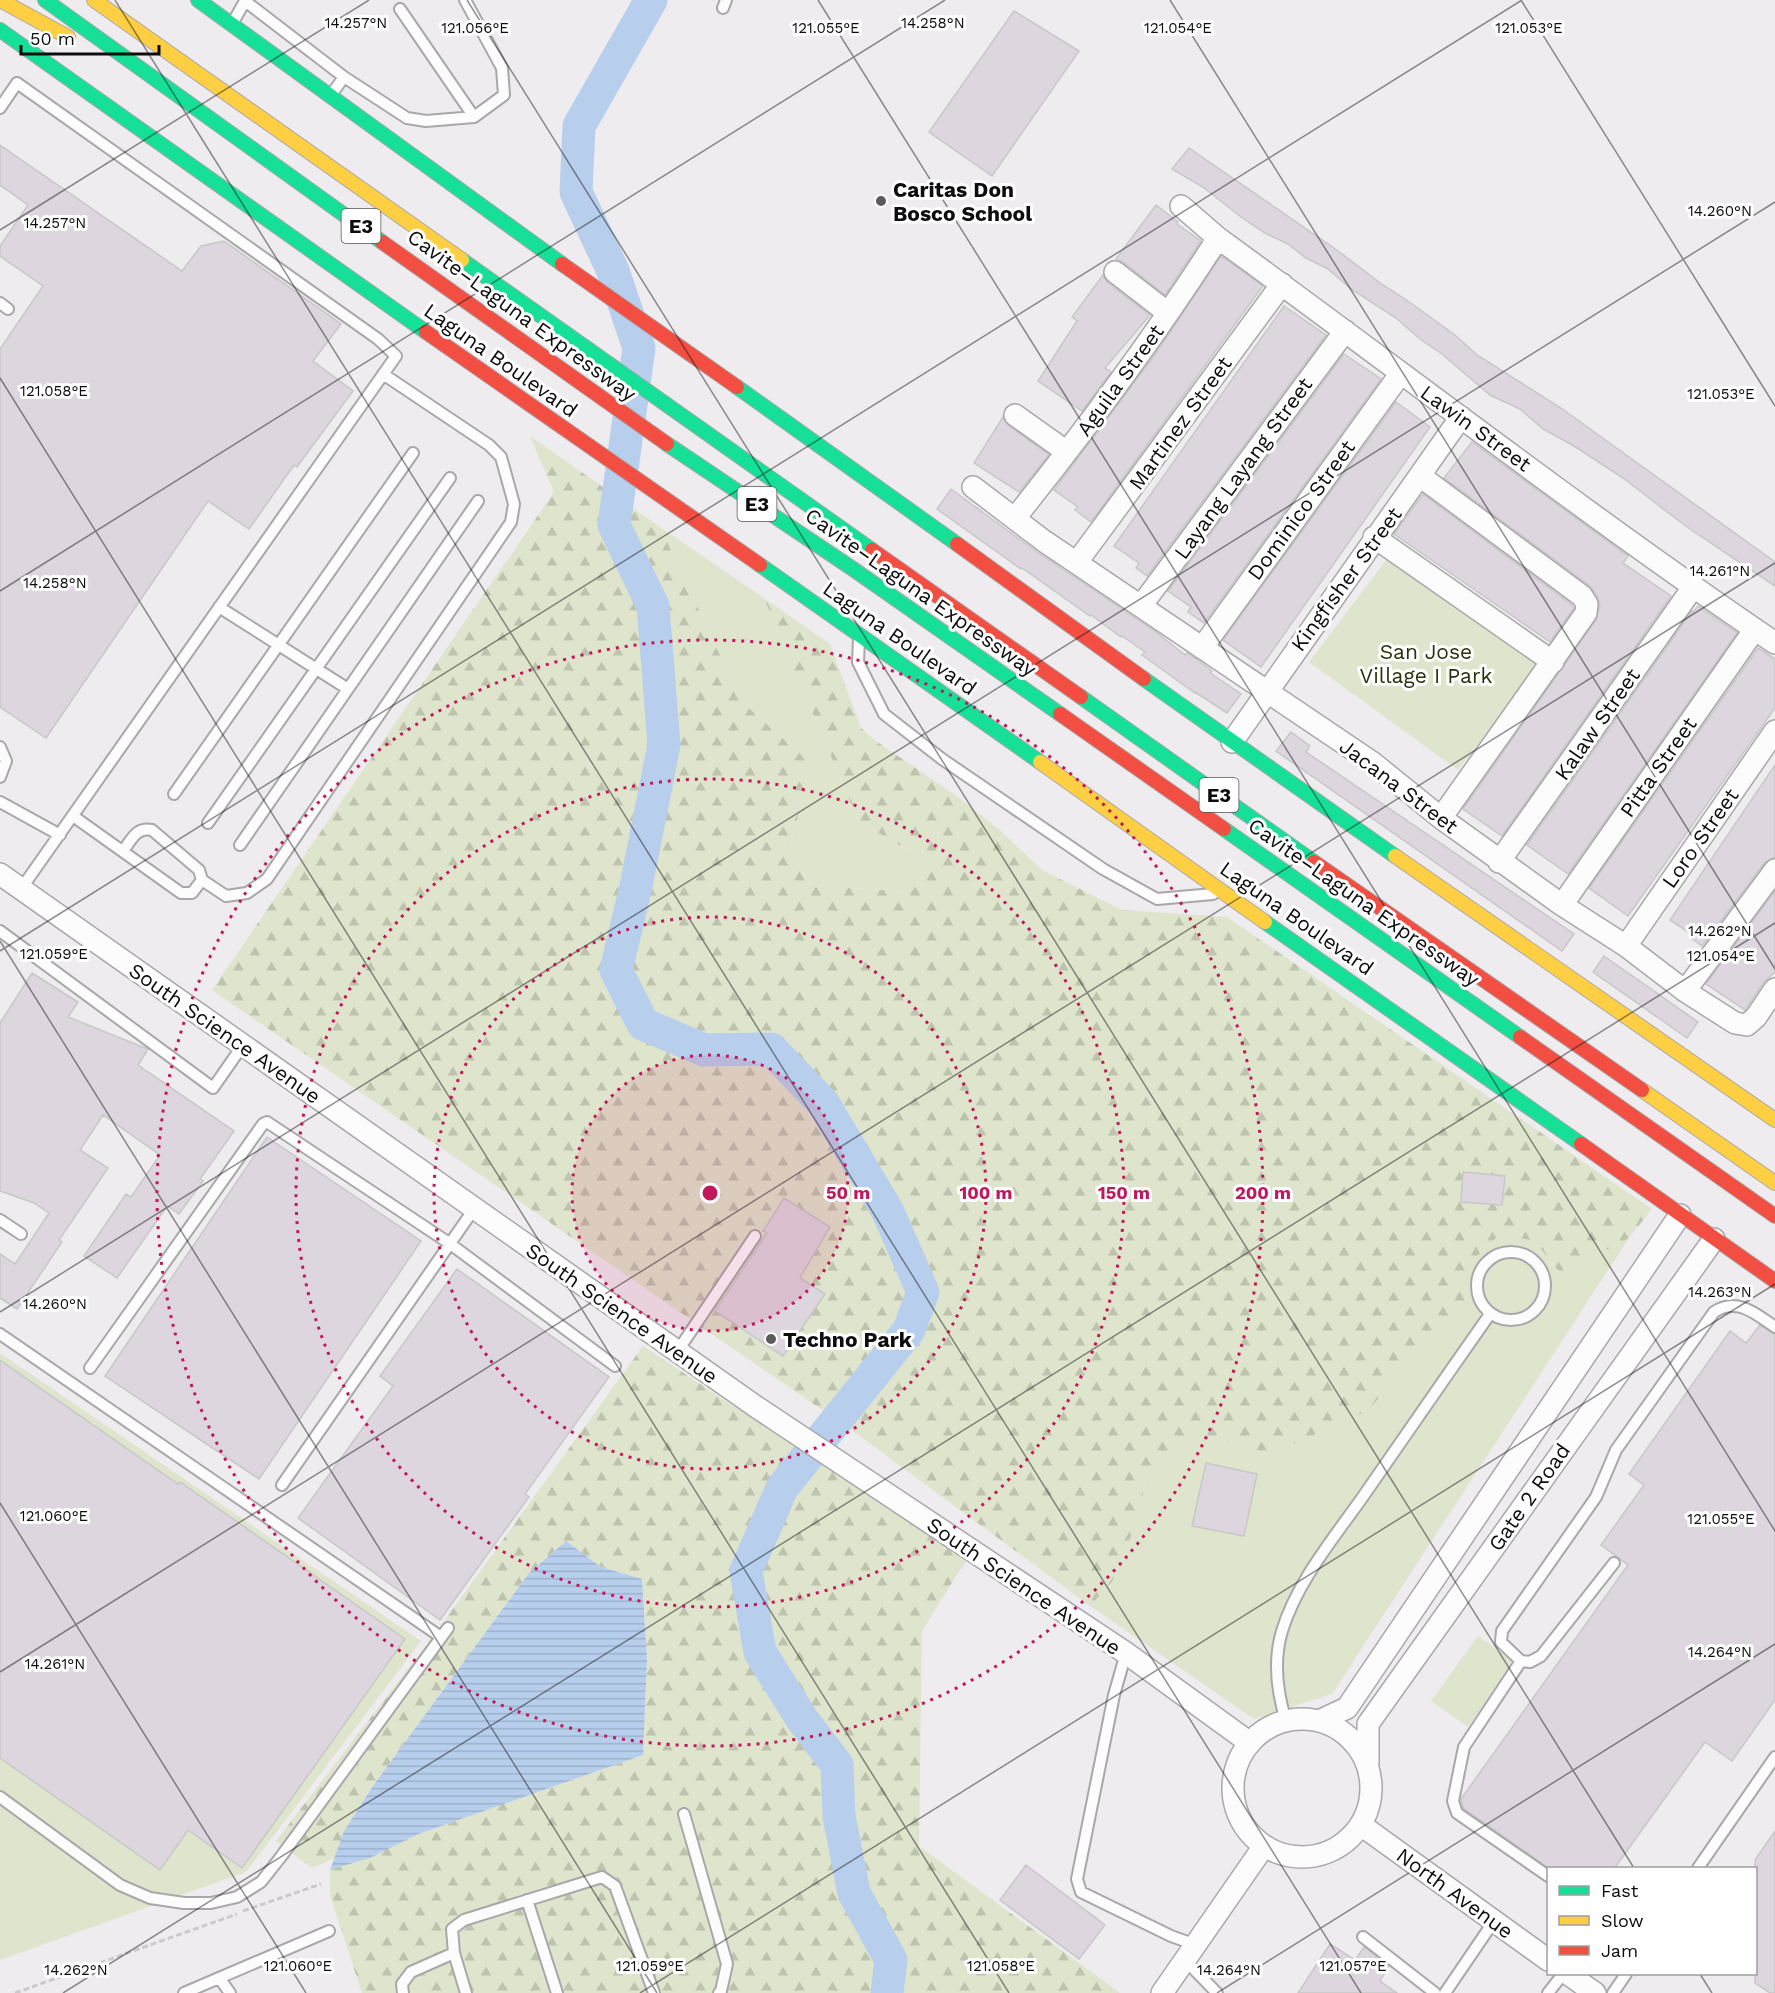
<svg xmlns="http://www.w3.org/2000/svg" width="1775" height="1993" viewBox="0 0 1775 1993" font-family="'Work Sans',sans-serif">
<style>
.green{fill:#dfe5cc}
.forest{fill:url(#forest-firs)}
.water{fill:url(#water-rules)}
.lines{fill:none;stroke-linecap:round;stroke-linejoin:round}
.river{stroke:#b7cfed;stroke-width:33}
.building{fill:#ddd6df;stroke:#c8c7c8;stroke-width:1.5}
.lane-casing{stroke:#a9a7aa;stroke-width:14}
.street-casing{stroke:#a9a7aa;stroke-width:24}
.fast-casing{stroke:#a9a7aa;stroke-width:16}
.slow-casing{stroke:#a9a7aa;stroke-width:16}
.jam-casing{stroke:#a9a7aa;stroke-width:16}
.path{stroke:#cbcacb;stroke-width:3;stroke-dasharray:6 3;stroke-linecap:butt}
.lane{stroke:#fcfcfd;stroke-width:10}
.street{stroke:#fcfcfd;stroke-width:21}
.fast{stroke:#16e098;stroke-width:14}
.slow{stroke:#ffcf43;stroke-width:14}
.jam{stroke:#f24e42;stroke-width:14}
.ticks{fill:none;stroke:#0d0c0e;stroke-width:1.5;stroke-opacity:0.45}
.ring{fill:none;stroke:#c2185b;stroke-width:3;stroke-dasharray:3 6}
.poi-dot{fill:#5c5a5d;stroke:#fff;stroke-width:2}
.labels{text-anchor:middle;dominant-baseline:central;stroke-width:6;stroke-linejoin:round;paint-order:stroke}
.shield{fill:#fff;stroke:#565556;stroke-width:1.5}
.shield-label{font-size:20px;font-weight:bold;fill:#0d0c0e}
.poi-label{font-size:21px;font-weight:bold;fill:#0d0c0e;stroke:#fff;text-anchor:start}
.street-label{font-size:21px;fill:#0d0c0e;stroke:#fff}
.park-label{font-size:21px;fill:#28310a;stroke:#fff}
.ticks-label{font-size:15px;text-anchor:middle;fill:#0d0c0e;stroke:#fff;stroke-width:6;stroke-linejoin:round;paint-order:stroke}
.centre{fill:#c2185b;stroke:#fff;stroke-width:3}
.ring-label{font-size:18px;text-anchor:middle;font-weight:bold;fill:#c2185b;stroke:#fff;stroke-width:6;stroke-linejoin:round;paint-order:stroke}
</style>
<defs>
<pattern id="forest-firs" width="22" height="20" patternUnits="userSpaceOnUse" patternTransform="scale(1.5)"><rect width="22" height="20" fill="#dfe5cc"/><path d="M5 1l3.5 6h-7zM16 11l3.5 6h-7z" fill="#bec3ae"/></pattern>
<pattern id="water-rules" width="6" height="5" patternUnits="userSpaceOnUse" patternTransform="scale(1.5)"><rect width="6" height="5" fill="#b7cfed"/><path d="M0 2.5h6" fill="none" stroke="#9cb1ca"/></pattern>
</defs>
<rect width="100%" height="100%" fill="#eeecef"/>
<!-- green -->
<path class="green" d="M660 527 764 598 859 822 931 863 911 892 814 885 789 854 805 786 808 761 742 702Z
M1390 555 1541 663 1458 770 1309 662Z
M1500 1234 1535 1241 1561 1274 1629 1238 1332 1694 1254 1719 1090 1606 1112 1582 1137 1522 1147 1474 1204 1436 1271 1454Z
M0 1353 421 1641 246 1872 0 1960Z
M1478 1636 1515 1662 1468 1727 1431 1701Z"/>
<!-- forest -->
<path class="forest" d="M530 436 660 527 742 702 808 761 805 786 789 854 814 885 910 892 931 863 859 822 764 598 830 644 861 728 876 741 958 797 1001 831 1042 870 1122 910 1227 917 1652 1209 1629 1238 1561 1274 1535 1241 1500 1234 1468 1265 1470 1297 1367 1411 1271 1454 1204 1436 1147 1474 1137 1522 1112 1582 1090 1606 857 1434 212 990 554 492Z
M643 1346 966 1560 922 1631 919 1846 1120 1993H362L330 1895V1870L416 1835 643 1755 647 1659 642 1579 601 1567 566 1541 529 1573 375 1783 344 1831 335 1858 312 1868 276 1841 437 1631Z"/>
<!-- water -->
<path class="water" d="M566 1541 601 1567 642 1579 647 1659 643 1755 416 1835 372 1857 330 1870 344 1831 375 1783 529 1573Z"/>
<g class="lines">
<!-- river -->
<path class="river" d="M651 0 579 126 576 192 613 271 639 348 614 525 653 606 664 745 635 891 616 970 643 1024 704 1050 771 1049 823 1103 888 1212 923 1292 909 1330 782 1488 746 1571 760 1652 802 1719 837 1765 839 1816 854 1893 891 1960 887 1993"/>
</g>
<!-- building -->
<path class="building" d="M1014 11 1079 51 992 176 929 132Z
M0 145 182 271 201 246 224 241 341 324 313 361 353 391 297 467 294 465 249 529 208 501 46 738 0 707V349L43 286 0 256V246L28 205 0 185Z
M1189 148 1334 248 1383 285 1408 301 1455 335 1477 355 1561 408 1775 562V586L1687 527 1623 478 1574 446 1543 429 1520 409 1490 395 1442 354 1420 339 1396 318 1351 289 1328 269 1306 258 1288 244 1265 233 1241 217 1203 187 1172 169Z
M1156 205 1178 222 1177 224 1201 241 1165 295 1123 262 1116 259Z
M1221 256 1263 286 1091 522 1075 510 1078 507 1054 490 1156 353Z
M1103 275 1107 282 1150 315 1105 368 1111 372 1082 411 1038 381 1077 321 1072 317Z
M1284 306 1326 335 1147 576 1136 568 1139 563 1114 546Z
M1344 354 1381 379 1204 623 1188 612 1191 607 1168 591Z
M1396 402 1430 427 1261 667 1223 640Z
M1003 417 1008 425 1049 455 1019 492 974 463Z
M1472 442 1628 556 1623 563 1671 596 1502 836 1463 809 1596 620 1600 605 1598 597 1590 586 1444 478Z
M951 489 1037 552 1156 632 1185 655 1187 653 1196 659 1212 671 1210 673 1241 694 1227 713 1195 692V693L1142 655 1145 652 1122 636 1121 637 1091 615 1090 616 1070 602 1022 568 1021 569 937 509Z
M1423 494 1572 605 1574 608 1550 642 1394 534Z
M1698 606 1737 633 1568 874 1527 845 1692 611 1693 612Z
M1758 648 1775 659V708L1628 916 1589 888Z
M1291 732 1310 746 1306 752 1574 934 1562 951 1276 751Z
M1775 765V857L1765 862 1702 946 1691 938 1693 935 1670 920Z
M1775 891V972L1764 982 1745 1010 1706 984Z
M1604 956 1698 1022 1687 1038 1593 972Z
M32 973 78 1002 68 1017 148 1049 138 1065 234 1131 200 1179 203 1181 179 1214 167 1206 117 1278 84 1256 126 1194 131 1197 160 1155 103 1115 80 1150 108 1168 59 1240 62 1242 17 1309 0 1298V1254L15 1264 49 1213 34 1203 0 1191V1023Z
M267 1137 421 1241 259 1479 105 1376Z
M1463 1172 1505 1176 1502 1205 1461 1202Z
M784 1198 830 1227 800 1278 825 1294 783 1356 715 1311 767 1233 763 1231Z
M457 1269 609 1377 525 1494 529 1497 440 1620 298 1518 393 1386 380 1376Z
M1760 1325 1775 1334V1700L1732 1761 1705 1742 1614 1869H1550L1463 1808 1461 1799 1628 1565 1601 1545 1644 1485 1629 1474 1730 1331 1746 1343Z
M0 1360 178 1484 180 1482 405 1639 242 1868 188 1830 160 1870 0 1758Z
M1206 1463 1257 1474 1244 1536 1192 1526Z
M1775 1831V1993H1770L1755 1983V1860Z
M1026 1865 1105 1925 1079 1959 1000 1900Z
M1330 1944 1355 1960 1364 1947 1389 1966 1380 1981 1397 1993H1298Z"/>
<g class="lines">
<defs>
<path id="lane" d="M723 8 726 0
M400 9 474 117
M232 24 245 1 344 77
M331 95 344 77 407 118 426 121 474 117 504 95 502 68 465 0
M0 108 17 83 378 339 396 356 21 889
M0 303 8 309
M219 607 348 689
M859 639 858 662 884 714 942 759 1103 869 1157 899 1213 894
M0 747 6 761 0 777
M174 794 413 453
M0 802 60 835
M73 816 181 893H192L202 880 199 870 152 830C136 827 132 839 123 851
M208 823 450 478
M240 845 478 501
M202 880 226 896 247 893 267 879 511 522 514 504 501 457 489 445 383 374
M0 931 213 1088 243 1045
M0 1220 21 1234
M1477 1286a34 34 0 1 1 68 0a34 34 0 1 1-68 0Z
M0 1334 441 1637
M677 1352 755 1236
M90 1368 263 1124 267 1122 449 1243 615 1366
M282 1485 474 1209
M1126 1653 1114 1695 1077 1879 1081 1892 1171 1936 1196 1945
M1521 1661 1530 1662 1541 1656 1614 1563
M1286 1721C1277 1692 1273 1661 1282 1631 1297 1582 1333 1539 1362 1498 1405 1436 1447 1375 1490 1314
M0 1797 120 1885 150 1898 184 1903H211L237 1897 261 1882 280 1858 448 1628
M684 1814 727 1964 721 1991 719 1993
M1698 1868 1775 1757
M1548 1876 1457 1813 1453 1801 1464 1747 1521 1661 1501 1642 1502 1631 1596 1497 1616 1450 1714 1312C1737 1297 1755 1313 1775 1327
M527 1900 557 1993
M1363 1937 1435 1993
M1185 1960 1217 1993
M220 1979 230 1993
M184 1993 329 1931
M403 1993 402 1984 411 1972 454 1953
M466 1993 454 1953 452 1929 464 1920 602 1877 615 1886 654 1993
M1445 1993 1494 1921
M1548 1993 1563 1974
M1613 1993 1626 1974"/>
<path id="street" d="M1181 206 1218 238C1404 373 1585 514 1775 643
M1115 272 1168 313
M1015 415 1067 452
M1420 476 1582 596 1587 604 1586 613 1441 818
M973 487 1044 541 1373 763 1441 818 1562 905 1626 946 1685 991 1735 1023 1747 1025 1756 1017 1775 989
M1015 518C1087 428 1156 335 1218 238
M1374 537 1553 662
M1077 562 1282 284
M1141 606 1345 331
M1202 648 1401 373
M1232 742 1461 417
M1499 862 1694 586
M0 874 755 1406 1126 1653 1250 1743
M1562 905 1755 629
M1626 946 1775 731
M1685 991 1775 870
M1233 1788a69 69 0 1 1 138 0a69 69 0 1 1-138 0Z
M1319 1721 1347 1708 1680 1215
M1368 1763V1724L1714 1239
M1361 1825 1548 1960
M1568 1974 1595 1993
M1162 1993 1264 1846"/>
<path id="fast" d="M45 0 382 242
M198 0 562 264
M0 30 426 332
M462 260 872 550
M737 387 957 544
M667 444 853 569 1060 714
M760 565 1040 762
M1144 679 1395 856
M1081 697 1314 862
M1224 829 1520 1037
M1265 922 1581 1144"/>
<path id="slow" d="M0 0 68 37
M94 0 462 260
M1040 762 1265 922
M1395 856 1775 1120
M1642 1090 1775 1183"/>
<path id="jam" d="M382 242 667 444
M562 264 737 387
M426 332 760 565
M957 544 1144 679
M872 550 1081 697
M1060 714 1224 829
M1314 862 1642 1090
M1520 1037 1775 1216
M1581 1144 1775 1281"/>
</defs>
<!-- lane casing -->
<use href="#lane" class="lane-casing"/>
<!-- street casing -->
<use href="#street" class="street-casing"/>
<!-- fast casing -->
<use href="#fast" class="fast-casing"/>
<!-- slow casing -->
<use href="#slow" class="slow-casing"/>
<!-- jam casing -->
<use href="#jam" class="jam-casing"/>
<!-- path -->
<path class="path" d="M243 1911 321 1884
M15 1993 237 1914"/>
<!-- lane -->
<use href="#lane" class="lane"/>
<!-- street -->
<use href="#street" class="street"/>
<!-- fast -->
<use href="#fast" class="fast"/>
<!-- slow -->
<use href="#slow" class="slow"/>
<!-- jam -->
<use href="#jam" class="jam"/>
</g>
<!-- ticks -->
<path class="ticks" d="M115 0 1361 1993M467 0 1634 1868M818 0 1775 1531M1170 0 1775 969M1521 0 1775 406M0 230 369 0M0 378 1009 1993M0 591 945 0M0 941 657 1993M0 951 1522 0M0 1312 1775 202M0 1503 306 1993M0 1672 1775 563M1700 1974 1712 1993M63 1993 1775 923M640 1993 1775 1284M1217 1993 1775 1644"/>
<!-- distance rings -->
<circle cx="710" cy="1193" r="138" fill="#c2185b" fill-opacity=".12"/>
<g class="ring">
<circle cx="710" cy="1193" r="138"/>
<circle cx="710" cy="1193" r="276"/>
<circle cx="710" cy="1193" r="414"/>
<circle cx="710" cy="1193" r="553"/>
</g>
<!-- markers -->
<g class="poi-dot">
<circle cx="881" cy="201" r="6"/>
<circle cx="771" cy="1339" r="6"/>
</g>
<g class="labels">
<!-- shield labels -->
<g class="shield">
<rect x="341.5" y="209" width="39" height="34" rx="4.5"/>
<rect x="737.5" y="487" width="39" height="34" rx="4.5"/>
<rect x="1199.5" y="778" width="39" height="34" rx="4.5"/>
</g>
<g class="shield-label">
<text x="361" y="226">E3</text>
<text x="757" y="504">E3</text>
<text x="1219" y="795">E3</text>
</g>
<!-- poi labels -->
<g class="poi-label">
<text x="893" y="189">Caritas Don<tspan x="893" dy="24">Bosco School</tspan></text>
<text x="783" y="1339">Techno Park</text>
</g>
<!-- street labels -->
<g class="street-label">
<text transform="translate(522 315) rotate(36)">Cavite–Laguna Expressway</text>
<text transform="translate(501 360) rotate(35)">Laguna Boulevard</text>
<text transform="translate(1120 380) rotate(-54)">Aguila Street</text>
<text transform="translate(1180 423) rotate(-54)">Martinez Street</text>
<text transform="translate(1476 428) rotate(36)">Lawin Street</text>
<text transform="translate(1243 468) rotate(-54)">Layang Layang Street</text>
<text transform="translate(1301 510) rotate(-54)">Dominico Street</text>
<text transform="translate(1346 579) rotate(-54)">Kingfisher Street</text>
<text transform="translate(921 592) rotate(35)">Cavite–Laguna Expressway</text>
<text transform="translate(900 638) rotate(35)">Laguna Boulevard</text>
<text transform="translate(1597 724) rotate(-55)">Kalaw Street</text>
<text transform="translate(1658 767) rotate(-55)">Pitta Street</text>
<text transform="translate(1399 786) rotate(37)">Jacana Street</text>
<text transform="translate(1700 838) rotate(-55)">Loro Street</text>
<text transform="translate(1364 902) rotate(35)">Cavite–Laguna Expressway</text>
<text transform="translate(1297 918) rotate(35)">Laguna Boulevard</text>
<text transform="translate(225 1033) rotate(35)">South Science Avenue</text>
<text transform="translate(622 1313) rotate(35)">South Science Avenue</text>
<text transform="translate(1529 1497) rotate(-55)">Gate 2 Road</text>
<text transform="translate(1024 1586) rotate(34)">South Science Avenue</text>
<text transform="translate(1455 1893) rotate(36)">North Avenue</text>
</g>
<!-- park labels -->
<g class="park-label">
<text x="1426" y="651">San Jose<tspan x="1426" dy="24">Village I Park</tspan></text>
</g>
</g>
<g class="ticks-label">
<text x="356" y="28">14.257°N</text>
<text x="933" y="28">14.258°N</text>
<text x="475" y="33">121.056°E</text>
<text x="826" y="33">121.055°E</text>
<text x="1178" y="33">121.054°E</text>
<text x="1529" y="33">121.053°E</text>
<text x="1720" y="216">14.260°N</text>
<text x="55" y="228">14.257°N</text>
<text x="54" y="396">121.058°E</text>
<text x="1721" y="399">121.053°E</text>
<text x="1720" y="576">14.261°N</text>
<text x="55" y="588">14.258°N</text>
<text x="1720" y="936">14.262°N</text>
<text x="54" y="959">121.059°E</text>
<text x="1721" y="961">121.054°E</text>
<text x="1720" y="1297">14.263°N</text>
<text x="55" y="1309">14.260°N</text>
<text x="54" y="1521">121.060°E</text>
<text x="1721" y="1524">121.055°E</text>
<text x="1720" y="1657">14.264°N</text>
<text x="55" y="1669">14.261°N</text>
<text x="298" y="1971">121.060°E</text>
<text x="650" y="1971">121.059°E</text>
<text x="1001" y="1971">121.058°E</text>
<text x="1353" y="1971">121.057°E</text>
<text x="76" y="1975">14.262°N</text>
<text x="1229" y="1975">14.264°N</text>
</g>
<circle cx="710" cy="1193" r="9" class="centre"/>
<g class="ring-label">
<text x="848" y="1199">50 m</text>
<text x="986" y="1199">100 m</text>
<text x="1124" y="1199">150 m</text>
<text x="1263" y="1199">200 m</text>
</g>
<!-- legend -->
<rect x="1547" y="1867" width="210" height="108" fill="#ffffff" stroke="#9e9e9f" stroke-width="1.5"/>
<rect x="1559" y="1886" width="30" height="9" fill="#16e098" stroke="#9e9e9f" stroke-width="1.5"/>
<text x="1601" y="1897" font-size="18" fill="#0d0c0e">Fast</text>
<rect x="1559" y="1916" width="30" height="9" fill="#ffcf43" stroke="#9e9e9f" stroke-width="1.5"/>
<text x="1601" y="1927" font-size="18" fill="#0d0c0e">Slow</text>
<rect x="1559" y="1946" width="30" height="9" fill="#f24e42" stroke="#9e9e9f" stroke-width="1.5"/>
<text x="1601" y="1957" font-size="18" fill="#0d0c0e">Jam</text>
<!-- scale -->
<path d="M21 45v9h138v-9" fill="none" stroke="#0d0c0e" stroke-width="3"/>
<text x="30" y="45" font-size="18" fill="#0d0c0e" stroke="#ffffff" stroke-width="4.5" paint-order="stroke">50 m</text>
</svg>
